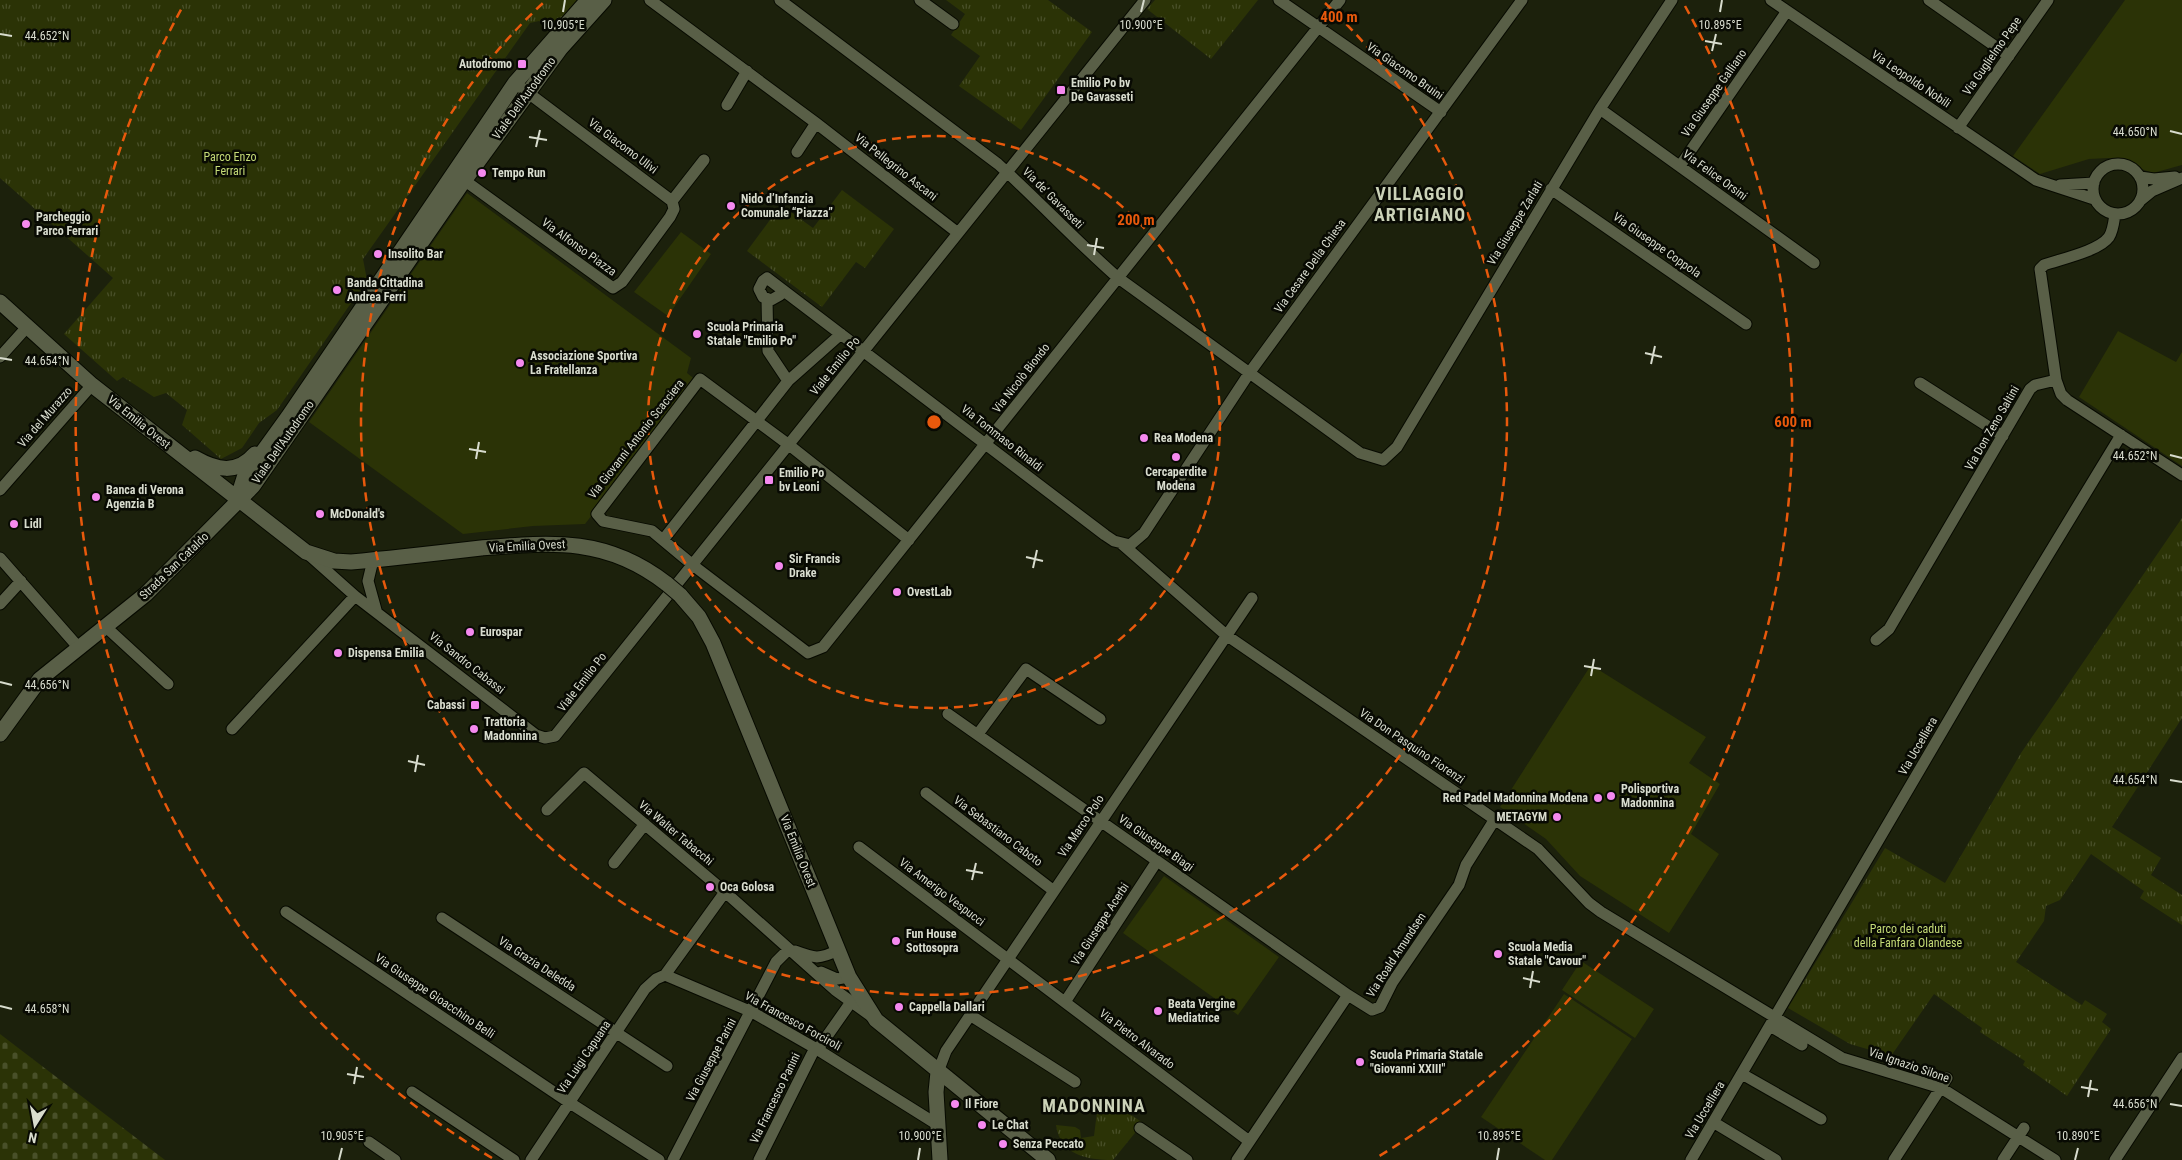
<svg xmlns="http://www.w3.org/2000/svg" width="2182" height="1160" viewBox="0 0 2182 1160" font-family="'Roboto Condensed',sans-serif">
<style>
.green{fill:#2b3306}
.cemetery{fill:url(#cemetery-stones)}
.park{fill:url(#park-tufts)}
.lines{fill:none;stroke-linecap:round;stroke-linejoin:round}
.street-casing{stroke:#070a00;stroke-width:13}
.secondary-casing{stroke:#070a00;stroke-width:17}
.street{stroke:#595f47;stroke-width:11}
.secondary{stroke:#595f47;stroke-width:15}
.secondary-bridge-casing{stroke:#070a00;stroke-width:17;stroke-linecap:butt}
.secondary-bridge{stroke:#595f47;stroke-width:15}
.ticks{fill:none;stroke:#d8dcce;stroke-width:2}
.ring{fill:none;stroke:#e8590c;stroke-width:2.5;stroke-dasharray:9 6}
.poi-dot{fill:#f589ef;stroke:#080a03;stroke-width:2}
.labels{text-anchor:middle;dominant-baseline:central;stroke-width:5;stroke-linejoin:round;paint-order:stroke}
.street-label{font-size:12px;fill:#d8dcce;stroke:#080a03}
.poi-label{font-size:12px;font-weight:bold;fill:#d8dcce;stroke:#080a03;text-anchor:start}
.park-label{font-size:12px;fill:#c5db77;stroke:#080a03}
.district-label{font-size:18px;font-weight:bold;letter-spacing:1px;fill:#cbd2b8;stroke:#080a03}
.ticks-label{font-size:12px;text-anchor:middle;fill:#d8dcce;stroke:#080a03;stroke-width:5;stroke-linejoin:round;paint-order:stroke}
.centre{fill:#e8590c;stroke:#080a03;stroke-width:2.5}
.ring-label{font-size:15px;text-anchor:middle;font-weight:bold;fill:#e8590c;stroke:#080a03;stroke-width:5;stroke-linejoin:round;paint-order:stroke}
</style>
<defs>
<pattern id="cemetery-stones" width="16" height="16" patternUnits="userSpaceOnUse" patternTransform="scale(1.25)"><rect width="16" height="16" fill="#2b3306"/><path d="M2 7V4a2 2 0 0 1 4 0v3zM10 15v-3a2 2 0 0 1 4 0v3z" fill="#495029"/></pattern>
<pattern id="park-tufts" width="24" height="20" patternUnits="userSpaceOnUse" patternTransform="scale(1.25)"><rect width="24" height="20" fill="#2b3306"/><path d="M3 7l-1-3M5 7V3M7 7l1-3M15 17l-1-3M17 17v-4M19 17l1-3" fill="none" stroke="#495029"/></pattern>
</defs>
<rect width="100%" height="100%" fill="#1c210c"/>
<!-- green -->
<path class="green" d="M2125 0H2182V165L2153 173 2109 158 2089 159 2040 174 2013 156Z
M467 193 691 358 687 373 697 381 585 524 533 526 463 534 309 422Z
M681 232 711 254 668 316 634 292Z
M2118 331 2176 362 2182 352V466L2079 397Z
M1591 665 1706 737 1689 763 1720 784 1691 834 1719 854 1669 933 1580 876 1546 839 1500 807Z
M1164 876 1279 957 1238 1015 1123 933Z
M1581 961 1654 1009 1635 1038 1562 990Z
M1564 994 1632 1039 1552 1160H1545L1481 1117Z"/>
<!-- cemetery -->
<path class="cemetery" d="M0 1034 165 1160H0Z"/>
<!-- park -->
<path class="park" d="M0 0H577L550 30 539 21 530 23 363 259 367 280 277 410 259 423 242 448 221 459 182 425 187 410 166 393 154 397 123 377 117 381 64 334 113 278 0 178Z
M946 0H1048L1092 32 1021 130 959 86 980 56 951 35 965 14Z
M1155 0H1258L1211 59 1147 9Z
M842 190 894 229 865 268 856 262 822 307 747 251 781 205 813 228Z
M2182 518V718L2112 827 2161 858 2151 875 2182 895V925L2140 898 2144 891 2091 854 2060 900 2046 906 2044 921 2016 962 2082 1005 2085 1000 2107 1014 2102 1022 2111 1029 2067 1096 2023 1065 2025 1061 1980 1032 1982 1028 1934 994 1891 1056 1850 1044 1788 1008 1885 848 1945 883 2021 753Z
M1099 1096 1108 1099 1143 1123 1113 1160C1087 1160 1060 1155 1056 1125L1075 1127 1080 1130 1081 1138 1094 1136Z"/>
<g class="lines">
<defs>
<path id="street" d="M650 0 816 123 958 233
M780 0 998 164C1039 201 1076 241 1117 277L1360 453 1383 460 1397 447 1600 109 1672 0
M920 0 953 24
M1279 0 1441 112
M1771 0 2036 180 2094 199
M1929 0 2009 56
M515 83 672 201 704 160
M727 105 747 71
M1600 109 1814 263
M1958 128 2048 0
M797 152 816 123
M2093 189a25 25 0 1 1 50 0a25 25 0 1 1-50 0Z
M1680 166 1787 11
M2140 177 2154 179 2175 177
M464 180 613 288 622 282 670 217 674 209 672 201
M2060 185 2094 183
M1551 189 1746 324
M2141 200 2152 191 2182 178
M782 290 780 295 771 300 763 297 759 289 763 281 767 278 1105 535 1114 541 1130 545 1144 533 1250 372 1522 0
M767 299 768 351 788 381
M0 357 27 327
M2056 380 2040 269 2044 265C2061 259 2099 251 2109 237 2113 231 2114 221 2115 214
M1920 383 2003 436
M0 490 92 385
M663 540 788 381 841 334
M909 540 789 445 700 379 597 514 603 521 652 531 694 566 808 653 823 647C996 432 1167 215 1340 0
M1122 544 1226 635 1538 849 1589 903 1601 912 1842 1058 1941 1088 2055 1160
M309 555 355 596 536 735 545 738 555 736 1145 0
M0 558 79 648
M373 560 368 581 376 610
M0 604 21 581
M107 628 168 684
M1876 640 1889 629 2030 389 2035 385 2056 380 2061 394 2067 400 2182 475
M948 714 1348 995 1372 1010 1380 1007 1392 983 1459 885 1466 865 1495 819
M232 729 355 596
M978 734 1026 669 1100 719
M926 793 1054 891
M547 810 584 773 725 892 835 990 871 1016
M859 847 1249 1141
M614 863 645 824
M725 892 665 975 752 1012 815 1048 938 1125
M286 912 570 1103 659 1160
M442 918 667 1066
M795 951C814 958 819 960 838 950
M821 972 837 979 849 977
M1065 1002 1157 861
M970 1015 1075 1082
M1770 1026 1802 1045
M818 1049 851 1002
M938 1072 946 1051 1252 598
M1742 1074 1821 1119
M412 1092 514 1160
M1713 1122 1776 1160
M1140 1128 1187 1160
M369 1142 395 1160
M531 1160 645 989 656 979 665 975
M673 1160 776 962 789 949
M759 1160 815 1048
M1237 1160 1348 995
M1691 1160 1977 672 2121 435
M1894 1160 1947 1078
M2003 1160 2024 1128
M2115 1160 2182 1058"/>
<path id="secondary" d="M0 302 92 385 306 552 334 561 351 562C395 558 438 553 481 548 553 542 607 537 667 584
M195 458C216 470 237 475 255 454
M237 500 244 478 288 417 515 83 588 0
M680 595 699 617 713 643 849 977 876 1020 1048 1160
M0 734 40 679 146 594 253 486 461 185 560 49 604 0
M938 1072 936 1092 940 1160"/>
</defs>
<!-- street casing -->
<use href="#street" class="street-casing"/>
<!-- secondary casing -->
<use href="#secondary" class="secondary-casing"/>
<!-- street -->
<use href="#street" class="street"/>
<!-- secondary -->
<use href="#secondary" class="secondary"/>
<defs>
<path id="secondary-bridge" d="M667 584 680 595"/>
</defs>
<!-- secondary-bridge casing -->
<use href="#secondary-bridge" class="secondary-bridge-casing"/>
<!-- secondary-bridge -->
<use href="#secondary-bridge" class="secondary-bridge"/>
</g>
<!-- ticks -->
<path class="ticks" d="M563 12 565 0M1141 12 1144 0M1720 12 1722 0M0 34 12 36M1705 41 1722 44M1712 51 1716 34M2170 131 2182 134M529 137 547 140M536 147 540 130M1087 245 1104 248M1094 255 1097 238M1645 353 1662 357M0 358 12 360M1651 364 1655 346M469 449 486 452M2170 455 2182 458M476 459 479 442M1026 557 1043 561M1033 568 1037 550M1584 666 1601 669M1591 676 1594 659M0 682 12 685M408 761 425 765M415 772 418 755M2170 780 2182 782M966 870 983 873M972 880 976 863M1523 978 1540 982M1530 988 1533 971M0 1006 12 1009M347 1074 364 1077M354 1084 357 1067M2081 1087 2098 1090M2088 1097 2091 1080M2170 1104 2182 1106M339 1160 342 1148M918 1160 920 1148M1497 1160 1499 1148M2075 1160 2078 1148"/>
<!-- distance rings -->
<g class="ring">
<circle cx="934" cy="422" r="286"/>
<path d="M1325 3A573 573 0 1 1 543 3"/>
<path d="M492 1158A859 859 0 0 1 183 6M1685 6A859 859 0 0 1 1376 1158"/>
</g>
<!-- markers -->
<g class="poi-dot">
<rect x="517" y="59" width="10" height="10" rx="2.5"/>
<rect x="1056" y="85" width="10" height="10" rx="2.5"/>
<circle cx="482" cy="173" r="5"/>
<circle cx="731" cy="206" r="5"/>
<circle cx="26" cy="224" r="5"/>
<circle cx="378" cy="254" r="5"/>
<circle cx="337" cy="290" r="5"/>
<circle cx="697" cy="334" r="5"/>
<circle cx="520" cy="363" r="5"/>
<circle cx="1144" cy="438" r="5"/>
<circle cx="1176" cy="457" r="5"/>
<rect x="764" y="475" width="10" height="10" rx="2.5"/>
<circle cx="96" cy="497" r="5"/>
<circle cx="320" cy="514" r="5"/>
<circle cx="14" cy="524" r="5"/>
<circle cx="779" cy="566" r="5"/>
<circle cx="897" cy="592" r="5"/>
<circle cx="470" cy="632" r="5"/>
<circle cx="338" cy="653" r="5"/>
<rect x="470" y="700" width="10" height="10" rx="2.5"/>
<circle cx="474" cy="729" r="5"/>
<circle cx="1611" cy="796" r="5"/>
<circle cx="1598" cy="798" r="5"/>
<circle cx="1557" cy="817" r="5"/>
<circle cx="710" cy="887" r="5"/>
<circle cx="896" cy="941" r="5"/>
<circle cx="1498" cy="954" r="5"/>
<circle cx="899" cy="1007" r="5"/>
<circle cx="1158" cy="1011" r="5"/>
<circle cx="1360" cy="1062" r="5"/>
<circle cx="955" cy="1104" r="5"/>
<circle cx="982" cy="1125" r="5"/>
<circle cx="1003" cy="1144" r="5"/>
</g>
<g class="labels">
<!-- street labels -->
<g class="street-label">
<text transform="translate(1992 56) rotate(-55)">Via Guglielmo Pepe</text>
<text transform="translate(1405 71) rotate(35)">Via Giacomo Bruini</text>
<text transform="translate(1911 79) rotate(34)">Via Leopoldo Nobili</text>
<text transform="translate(1714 93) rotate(-55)">Via Giuseppe Galliano</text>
<text transform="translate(524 98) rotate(-54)">Viale Dell'Autodromo</text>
<text transform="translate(623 146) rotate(37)">Via Giacomo Ulivi</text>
<text transform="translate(896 167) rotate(38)">Via Pellegrino Ascani</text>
<text transform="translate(1715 175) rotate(36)">Via Felice Orsini</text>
<text transform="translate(1053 198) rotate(45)">Via de’ Gavasseti</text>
<text transform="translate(1515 223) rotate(-59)">Via Giuseppe Zarlati</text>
<text transform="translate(1657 245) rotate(35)">Via Giuseppe Coppola</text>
<text transform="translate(579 247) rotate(36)">Via Alfonso Piazza</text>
<text transform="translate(1310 266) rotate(-54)">Via Cesare Della Chiesa</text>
<text transform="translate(835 366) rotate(-51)">Viale Emilio Po</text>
<text transform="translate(1021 378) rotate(-52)">Via Nicolò Biondo</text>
<text transform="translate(45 417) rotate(-49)">Via del Murazzo</text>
<text transform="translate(139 422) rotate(39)">Via Emilia Ovest</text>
<text transform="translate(1992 428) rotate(-60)">Via Don Zeno Saltini</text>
<text transform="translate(1002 438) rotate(38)">Via Tommaso Rinaldi</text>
<text transform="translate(636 439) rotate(-52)">Via Giovanni Antonio Scacciera</text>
<text transform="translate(283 442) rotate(-55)">Viale Dell'Autodromo</text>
<text transform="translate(527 546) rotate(-3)">Via Emilia Ovest</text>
<text transform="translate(174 566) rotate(-44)">Strada San Cataldo</text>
<text transform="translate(467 663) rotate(38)">Via Sandro Cabassi</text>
<text transform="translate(582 682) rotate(-52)">Viale Emilio Po</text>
<text transform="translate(1412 746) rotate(34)">Via Don Pasquino Fiorenzi</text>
<text transform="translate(1918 746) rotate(-60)">Via Uccelliera</text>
<text transform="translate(1081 826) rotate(-56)">Via Marco Polo</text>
<text transform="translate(998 831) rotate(37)">Via Sebastiano Caboto</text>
<text transform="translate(676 833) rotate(40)">Via Walter Tabacchi</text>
<text transform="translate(1156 843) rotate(35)">Via Giuseppe Biagi</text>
<text transform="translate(798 851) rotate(68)">Via Emilia Ovest</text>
<text transform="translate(942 892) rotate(37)">Via Amerigo Vespucci</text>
<text transform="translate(1100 924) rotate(-57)">Via Giuseppe Acerbi</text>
<text transform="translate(1396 955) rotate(-57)">Via Roald Amundsen</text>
<text transform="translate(537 964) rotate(33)">Via Grazia Deledda</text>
<text transform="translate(435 996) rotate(34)">Via Giuseppe Gioacchino Belli</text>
<text transform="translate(793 1021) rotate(29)">Via Francesco Forciroli</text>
<text transform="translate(1137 1039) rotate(37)">Via Pietro Alvarado</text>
<text transform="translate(584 1057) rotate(-56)">Via Luigi Capuana</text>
<text transform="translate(711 1060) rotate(-62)">Via Giuseppe Parini</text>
<text transform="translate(1909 1065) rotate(19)">Via Ignazio Silone</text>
<text transform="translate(775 1098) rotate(-64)">Via Francesco Panini</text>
<text transform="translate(1705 1110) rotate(-59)">Via Uccelliera</text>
</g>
<!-- poi labels -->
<g class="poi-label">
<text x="512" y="64" text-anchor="end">Autodromo</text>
<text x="1071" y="83">Emilio Po bv<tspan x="1071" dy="14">De Gavasseti</tspan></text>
<text x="492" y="173">Tempo Run</text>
<text x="741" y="199">Nido d’Infanzia<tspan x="741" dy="14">Comunale “Piazza”</tspan></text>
<text x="36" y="217">Parcheggio<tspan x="36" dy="14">Parco Ferrari</tspan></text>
<text x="388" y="254">Insolito Bar</text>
<text x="347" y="283">Banda Cittadina<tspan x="347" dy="14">Andrea Ferri</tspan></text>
<text x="707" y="327">Scuola Primaria<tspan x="707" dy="14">Statale "Emilio Po"</tspan></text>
<text x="530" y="356">Associazione Sportiva<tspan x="530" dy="14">La Fratellanza</tspan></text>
<text x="1154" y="438">Rea Modena</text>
<text x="1176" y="472" text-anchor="middle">Cercaperdite<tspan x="1176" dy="14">Modena</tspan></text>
<text x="779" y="473">Emilio Po<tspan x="779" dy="14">bv Leoni</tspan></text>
<text x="106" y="490">Banca di Verona<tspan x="106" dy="14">Agenzia B</tspan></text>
<text x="330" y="514">McDonald's</text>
<text x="24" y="524">Lidl</text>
<text x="789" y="559">Sir Francis<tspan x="789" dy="14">Drake</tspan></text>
<text x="907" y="592">OvestLab</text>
<text x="480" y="632">Eurospar</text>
<text x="348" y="653">Dispensa Emilia</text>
<text x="465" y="705" text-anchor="end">Cabassi</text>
<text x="484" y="722">Trattoria<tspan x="484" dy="14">Madonnina</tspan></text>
<text x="1621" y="789">Polisportiva<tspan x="1621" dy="14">Madonnina</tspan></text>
<text x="1588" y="798" text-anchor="end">Red Padel Madonnina Modena</text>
<text x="1547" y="817" text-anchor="end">METAGYM</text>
<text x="720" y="887">Oca Golosa</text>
<text x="906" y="934">Fun House<tspan x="906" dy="14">Sottosopra</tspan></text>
<text x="1508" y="947">Scuola Media<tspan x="1508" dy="14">Statale "Cavour"</tspan></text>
<text x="1168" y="1004">Beata Vergine<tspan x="1168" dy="14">Mediatrice</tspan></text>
<text x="909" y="1007">Cappella Dallari</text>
<text x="1370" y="1055">Scuola Primaria Statale<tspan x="1370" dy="14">"Giovanni XXIII"</tspan></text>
<text x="965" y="1104">Il Fiore</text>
<text x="992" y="1125">Le Chat</text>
<text x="1013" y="1144">Senza Peccato</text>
</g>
<!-- park labels -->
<g class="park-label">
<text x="230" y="157">Parco Enzo<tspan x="230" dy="14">Ferrari</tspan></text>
<text x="1908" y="929">Parco dei caduti<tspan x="1908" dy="14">della Fanfara Olandese</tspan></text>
</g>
<!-- district labels -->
<g class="district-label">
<text x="1420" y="193">VILLAGGIO<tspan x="1420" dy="21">ARTIGIANO</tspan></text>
<text x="1094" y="1105">MADONNINA</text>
</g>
</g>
<g class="ticks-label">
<text x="563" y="29">10.905°E</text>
<text x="1141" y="29">10.900°E</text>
<text x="1720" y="29">10.895°E</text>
<text x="47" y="40">44.652°N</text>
<text x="2135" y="136">44.650°N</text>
<text x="47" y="365">44.654°N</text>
<text x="2135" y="460">44.652°N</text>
<text x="47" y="689">44.656°N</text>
<text x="2135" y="784">44.654°N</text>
<text x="47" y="1013">44.658°N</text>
<text x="2135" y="1108">44.656°N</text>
<text x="342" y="1140">10.905°E</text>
<text x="920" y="1140">10.900°E</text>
<text x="1499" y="1140">10.895°E</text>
<text x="2078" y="1140">10.890°E</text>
</g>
<circle cx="934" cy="422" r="8" class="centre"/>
<g class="ring-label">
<text x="1339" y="22">400 m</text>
<text x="1136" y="225">200 m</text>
<text x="1793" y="427">600 m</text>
</g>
<!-- north arrow -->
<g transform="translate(35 1125) rotate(191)" stroke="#080a03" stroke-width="4" paint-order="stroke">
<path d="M0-4L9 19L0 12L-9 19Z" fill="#d8dcce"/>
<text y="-8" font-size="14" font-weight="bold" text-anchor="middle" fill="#d8dcce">N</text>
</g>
</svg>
